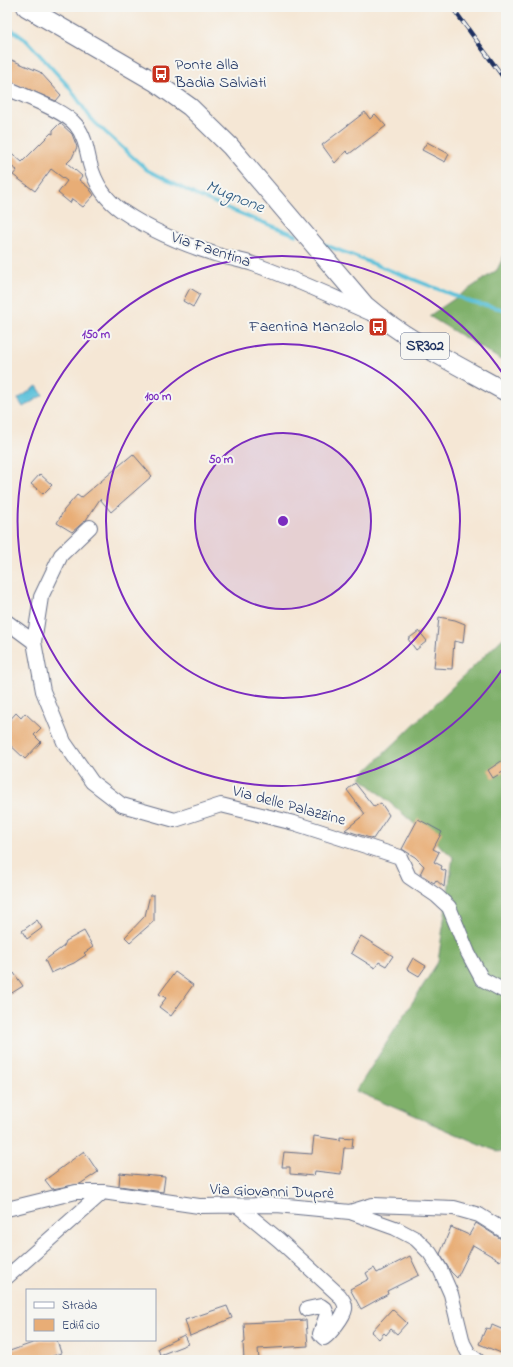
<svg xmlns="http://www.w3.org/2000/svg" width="513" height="1367" viewBox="0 0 513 1367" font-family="'Indie Flower',sans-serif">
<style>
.forest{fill:#7fb06a;stroke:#4d7064}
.water{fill:#5cc1da;stroke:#3c789c}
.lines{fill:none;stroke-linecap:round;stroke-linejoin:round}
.stream{stroke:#5cc1da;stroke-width:3.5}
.building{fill:#e8ad76}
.minor-casing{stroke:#676f88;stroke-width:16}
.major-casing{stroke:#676f88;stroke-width:20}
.minor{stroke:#fff;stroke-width:14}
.major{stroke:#fff;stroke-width:18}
.rail-casing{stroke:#1b2f5e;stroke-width:4.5}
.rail{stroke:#f6f6f2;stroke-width:3;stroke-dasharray:9;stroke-linecap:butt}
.ring{fill:none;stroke:#7b2cbf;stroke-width:2}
.labels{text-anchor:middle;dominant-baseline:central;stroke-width:4;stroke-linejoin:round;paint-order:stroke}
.shield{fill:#f6f6f2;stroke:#5d6b8a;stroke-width:1}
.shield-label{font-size:15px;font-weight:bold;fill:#1b2f5e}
.poi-label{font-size:16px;fill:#1b2f5e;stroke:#f6f6f2;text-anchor:start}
.street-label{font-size:16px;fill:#1b2f5e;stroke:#f6f6f2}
.water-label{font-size:17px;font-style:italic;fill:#2e5b83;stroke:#f6f6f2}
.centre{fill:#7b2cbf;stroke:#f6f6f2;stroke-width:2}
.ring-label{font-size:12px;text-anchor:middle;font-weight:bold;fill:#7b2cbf;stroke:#f6f6f2;stroke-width:4;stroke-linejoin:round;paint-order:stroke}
</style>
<rect width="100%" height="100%" fill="#f6f6f2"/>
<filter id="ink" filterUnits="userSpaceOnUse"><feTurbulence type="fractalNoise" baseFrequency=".025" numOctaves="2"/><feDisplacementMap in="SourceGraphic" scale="8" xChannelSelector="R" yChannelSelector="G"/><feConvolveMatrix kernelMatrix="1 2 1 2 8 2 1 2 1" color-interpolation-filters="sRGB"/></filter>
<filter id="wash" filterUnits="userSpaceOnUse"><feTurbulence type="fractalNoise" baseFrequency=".012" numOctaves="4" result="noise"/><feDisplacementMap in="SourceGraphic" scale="16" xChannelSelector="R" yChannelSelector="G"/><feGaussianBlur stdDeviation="0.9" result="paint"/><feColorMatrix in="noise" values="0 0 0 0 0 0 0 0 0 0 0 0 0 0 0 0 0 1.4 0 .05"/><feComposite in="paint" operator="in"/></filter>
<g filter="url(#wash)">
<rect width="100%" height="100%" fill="#f5e7d5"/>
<!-- forest -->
<path class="forest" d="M506 252V363L429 316 497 270Z
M506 635V1150L498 1152 356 1091 438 962 453 857 360 777Z"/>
<!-- water -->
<path class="water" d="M37 386 43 395 23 407 18 399Z"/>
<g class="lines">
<!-- stream -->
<path class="stream" d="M7 26 27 41 69 87 92 120 147 170 198 196 254 219 296 235
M323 244 471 302 506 310"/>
</g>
<g id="blocks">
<!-- building -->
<path class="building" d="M7 58 40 72 61 95 56 101 7 80Z
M365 112 370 119 375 114 386 126 349 154 346 151 335 163 322 145Z
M60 123 72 134 77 147 72 158 67 163 82 176 79 180 88 187 94 195 83 207 72 199 70 203 58 193 67 181 51 169 35 191 13 175 17 170 7 164V149L22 162 51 133 53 134V130Z
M427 142 449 154 445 162 422 150Z
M190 288 200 294 193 307 183 301Z
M133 454 152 476 111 512 100 499 86 520 72 532 57 523 64 510 77 495 81 498Z
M40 474 52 485 43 494 31 484Z
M439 617 455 620 465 624 463 643 454 641 452 669 434 668Z
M419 631 427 641 416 650 408 639Z
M16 713 21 718 25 713 41 728 34 735 41 742 25 759 7 742V723Z
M506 758V770L493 778 488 770Z
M355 783 374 807 381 803 389 815 373 839 345 830 365 814 347 790Z
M418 819 442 832 433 849 439 852 434 862 442 866 441 869 446 871 444 887 436 880 434 883 420 874 424 866 415 857 402 849Z
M150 895H154V921L130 942 125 937 145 916Z
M37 920 42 928 27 939 22 931Z
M84 931 93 947 84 953 86 955 74 963 51 973 45 960 64 946 66 941Z
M361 936 393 956 386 966 379 962 375 968 351 953Z
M413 958 426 966 419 976 407 969Z
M175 972 193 985 171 1016 159 1007 166 998 159 994Z
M14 973 23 986 7 996V978Z
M314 1136 340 1140V1137L353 1138 352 1148H344L341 1174 315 1171 314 1176 290 1174V1167H282L284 1152 312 1154Z
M84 1151 98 1172 80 1184 52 1189 45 1180Z
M120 1173 165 1177 163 1192 119 1186Z
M476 1223 506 1242V1250L500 1261 473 1245 457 1278 451 1272 440 1254 451 1227 469 1235Z
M410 1256 419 1275 387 1291 388 1294 361 1309 350 1289 369 1279 366 1273 374 1268 377 1273Z
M227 1306 232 1318 190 1336 185 1320Z
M392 1309 407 1323 397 1334 391 1329 386 1335 384 1333 379 1339 371 1332Z
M306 1320 308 1346 258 1349 259 1360H244L243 1343 245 1342 244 1323Z
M492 1325 506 1331V1355L479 1344 486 1328 490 1329Z
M184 1335 188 1344 160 1355 158 1348Z
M41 1340H57L61 1353 42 1360H7V1352Z"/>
</g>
</g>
<g filter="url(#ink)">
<use href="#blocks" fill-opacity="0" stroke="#676f88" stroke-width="1"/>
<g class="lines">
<defs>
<path id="minor" d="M7 88C24 96 65 111 76 125 85 136 87 151 90 164 95 183 106 200 122 211 150 230 182 244 215 254 227 258 241 260 253 264 293 278 331 296 370 313
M7 622 34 642 43 691 64 742 92 782 122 805 175 820 221 805 294 823 400 857 409 877 437 896 449 907 468 953 482 979 506 992
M34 642 41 597 61 555 90 527
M238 1206 279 1240 339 1295C342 1299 346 1303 345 1309 344 1316 330 1334 324 1338L320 1334 327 1314 325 1309 321 1306 307 1309
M7 1209 76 1192H103L199 1206 277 1205 350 1212 395 1228 416 1239 430 1253 440 1269 451 1294 463 1343 469 1354 477 1360
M350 1212 373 1205 454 1208 479 1215 506 1232
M7 1277 103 1192"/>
<path id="major" d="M26 7 155 82 190 107 230 146 365 305C407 341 458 365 506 392"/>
</defs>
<!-- minor casing -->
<use href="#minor" class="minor-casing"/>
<!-- major casing -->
<use href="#major" class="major-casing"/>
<!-- minor -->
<use href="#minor" class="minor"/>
<!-- major -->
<use href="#major" class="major"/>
<defs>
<path id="rail" d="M452 7 506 81"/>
</defs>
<!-- rail casing -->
<use href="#rail" class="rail-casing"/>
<!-- rail -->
<use href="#rail" class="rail"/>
</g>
</g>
<!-- distance rings -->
<circle cx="283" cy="521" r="88" fill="#7b2cbf" fill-opacity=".12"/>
<g class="ring">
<circle cx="283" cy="521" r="88"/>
<circle cx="283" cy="521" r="177"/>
<path d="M505 665A265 265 0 1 1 505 377"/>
</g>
<!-- icons -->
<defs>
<symbol id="bus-square" viewBox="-11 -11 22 22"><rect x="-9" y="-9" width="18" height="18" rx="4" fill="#c8321e" stroke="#f6f6f2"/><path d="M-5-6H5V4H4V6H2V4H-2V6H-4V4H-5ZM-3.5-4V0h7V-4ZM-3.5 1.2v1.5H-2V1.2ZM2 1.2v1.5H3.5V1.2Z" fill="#fff"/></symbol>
</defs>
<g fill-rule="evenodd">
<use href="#bus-square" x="150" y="63" width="22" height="22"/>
<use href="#bus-square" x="367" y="316" width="22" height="22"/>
</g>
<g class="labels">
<!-- shield labels -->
<rect class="shield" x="401" y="333" width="48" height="26" rx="3"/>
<g class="shield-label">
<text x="425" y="346">SR302</text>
</g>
<!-- poi labels -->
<g class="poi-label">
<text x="175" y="65">Ponte alla<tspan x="175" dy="18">Badia Salviati</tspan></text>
<text x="364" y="327" text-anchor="end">Faentina Manzolo</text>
</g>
<!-- street labels -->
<g class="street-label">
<text transform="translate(211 250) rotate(18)">Via Faentina</text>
<text transform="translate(289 806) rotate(15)">Via delle Palazzine</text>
<text transform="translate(272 1192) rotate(2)">Via Giovanni Duprè</text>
</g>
<!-- water labels -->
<g class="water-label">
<text transform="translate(235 197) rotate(22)">Mugnone</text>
</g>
</g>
<circle cx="283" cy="521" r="6" class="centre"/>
<g class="ring-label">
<text x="96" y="338">150 m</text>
<text x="158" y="400">100 m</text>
<text x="221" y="463">50 m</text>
</g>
<!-- margin -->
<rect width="513" height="1367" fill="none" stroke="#f6f6f2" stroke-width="24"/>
<!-- legend -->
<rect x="26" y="1289" width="130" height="52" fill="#f6f6f2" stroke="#9ea6b7"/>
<rect x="34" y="1302" width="20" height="6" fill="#ffffff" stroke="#9ea6b7"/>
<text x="62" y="1309" font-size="12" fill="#1b2f5e">Strada</text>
<rect x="34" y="1319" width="20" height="12" fill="#e8ad76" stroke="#9ea6b7"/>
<text x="62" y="1329" font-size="12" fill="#1b2f5e">Edificio</text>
</svg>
